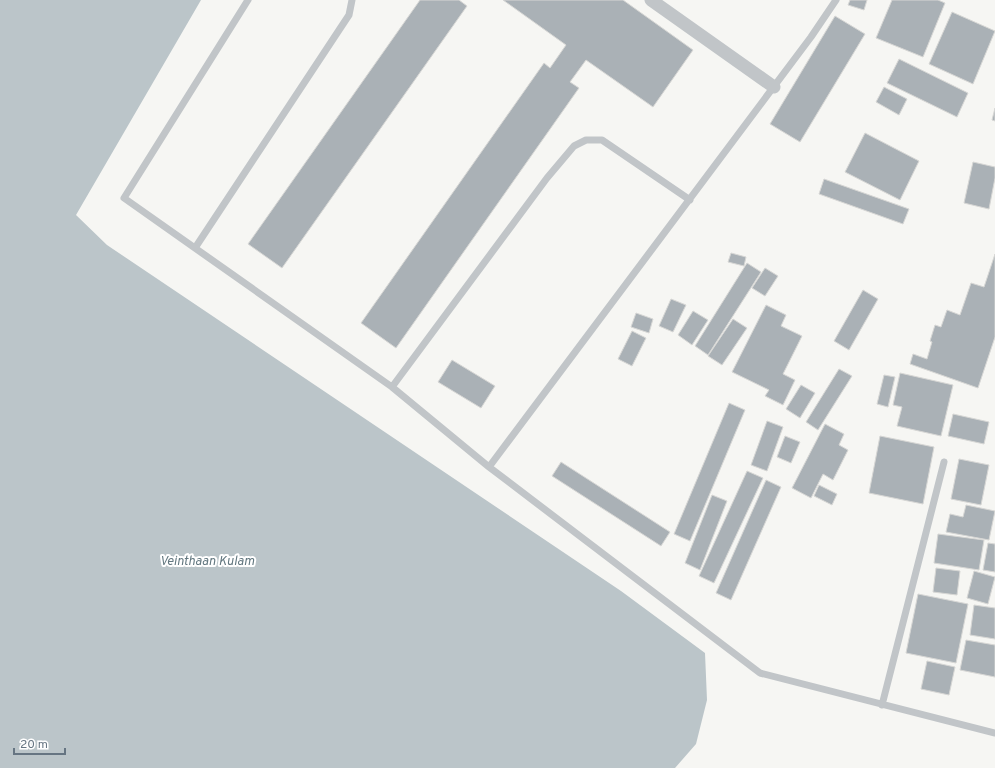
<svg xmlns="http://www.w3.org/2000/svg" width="995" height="768" viewBox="0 0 995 768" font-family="Overpass,sans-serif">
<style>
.water{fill:#bbc5c9}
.building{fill:#aab1b6;stroke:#d7d7d5}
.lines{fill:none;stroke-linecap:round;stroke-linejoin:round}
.service{stroke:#c1c5c8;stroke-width:7}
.minor{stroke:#c1c5c8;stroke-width:13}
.labels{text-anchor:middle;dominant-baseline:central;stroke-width:4;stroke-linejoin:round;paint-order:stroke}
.water-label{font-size:13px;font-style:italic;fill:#62777f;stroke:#fff}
</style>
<rect width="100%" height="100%" fill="#f6f6f3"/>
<!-- water -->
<path class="water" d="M0 0H201L76 215 107 245 621 591 705 653 707 700 696 744 675 768H0Z"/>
<!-- building -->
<path class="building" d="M420 0H459L467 6 282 268 248 244Z
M503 0H623L693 50 653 107 586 60 570 82 579 88 396 348 361 323 544 63 550 68 566 45Z
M850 0H867L864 10 848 5Z
M892 0H938L945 3 923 57 876 38Z
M952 12 995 31 973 84 929 64Z
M835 16 865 34 800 142 770 124Z
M899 59 968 93 957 117 887 83Z
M884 87 907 99 899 115 876 102Z
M995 108V121L992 120Z
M865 133 919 161 900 200 845 172Z
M973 162 995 167V178L989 209 964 203Z
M824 179 909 209 903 224 819 194Z
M731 253 746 257 744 266 728 262Z
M995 254V337L978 388 910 364 913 354 927 359 932 342 930 341 935 325 941 327 947 310 960 315 971 283 984 287Z
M747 263 761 272 708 355 695 346Z
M765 268 778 276 765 296 752 288Z
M863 290 878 299 849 350 834 341Z
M671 299 686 305 673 332 659 326Z
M766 305 786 315 781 326 802 336 783 374 795 380 783 405 765 396 769 390 732 372Z
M693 311 708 320 692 345 678 335Z
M636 313 653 319 649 333 631 327Z
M733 319 747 328 722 365 708 356Z
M632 331 646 338 632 366 618 359Z
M452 360 495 386 481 408 438 382Z
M839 369 852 376 818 430 806 422Z
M900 373 953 385 941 436 897 426 902 407 893 405Z
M884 375 895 377 888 407 877 404Z
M801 385 815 393 800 418 786 409Z
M729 403 745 410 690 541 674 534Z
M953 414 989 422 984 444 948 436Z
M767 421 783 427 767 471 751 465Z
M825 424 844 434 839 445 848 450 833 480 823 474 811 498 792 488Z
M785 436 800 442 791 463 777 457Z
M880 436 934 447 923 504 869 493Z
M959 459 989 465 981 505 951 499Z
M561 462 670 532 661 546 552 476Z
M747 471 763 478 714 583 699 576Z
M766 480 781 487 731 600 716 593Z
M819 485 837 494 832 505 814 496Z
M712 495 727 501 700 570 685 563Z
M966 505 995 511 989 540 946 532 950 514 963 517Z
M938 534 984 540 979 570 934 563Z
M988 543 995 544V572L983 570Z
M936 568 960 571 957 595 933 592Z
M974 571 995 577 988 604 967 598Z
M918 594 968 604 956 663 906 653Z
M974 605 995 608V639L970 635Z
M966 640 995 645V677L960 670Z
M927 661 955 667 949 695 921 689Z"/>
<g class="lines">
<!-- service -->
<path class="service" d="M248 0 124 198 392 387 489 467 760 673 995 733
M195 248 349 15 352 0
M392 387 547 178 574 146 586 140H602L690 200
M489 467 811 37 836 0
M882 705 944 462"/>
<!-- minor -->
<path class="minor" d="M651 0 774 87"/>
</g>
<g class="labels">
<!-- water labels -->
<g class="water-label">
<text x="207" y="562">Veinthaan Kulam</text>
</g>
</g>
<!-- scale -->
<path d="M14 748v6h51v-6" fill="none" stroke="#667582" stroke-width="2"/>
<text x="20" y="748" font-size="12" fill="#667582" stroke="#ffffff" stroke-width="3" paint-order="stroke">20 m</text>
</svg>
